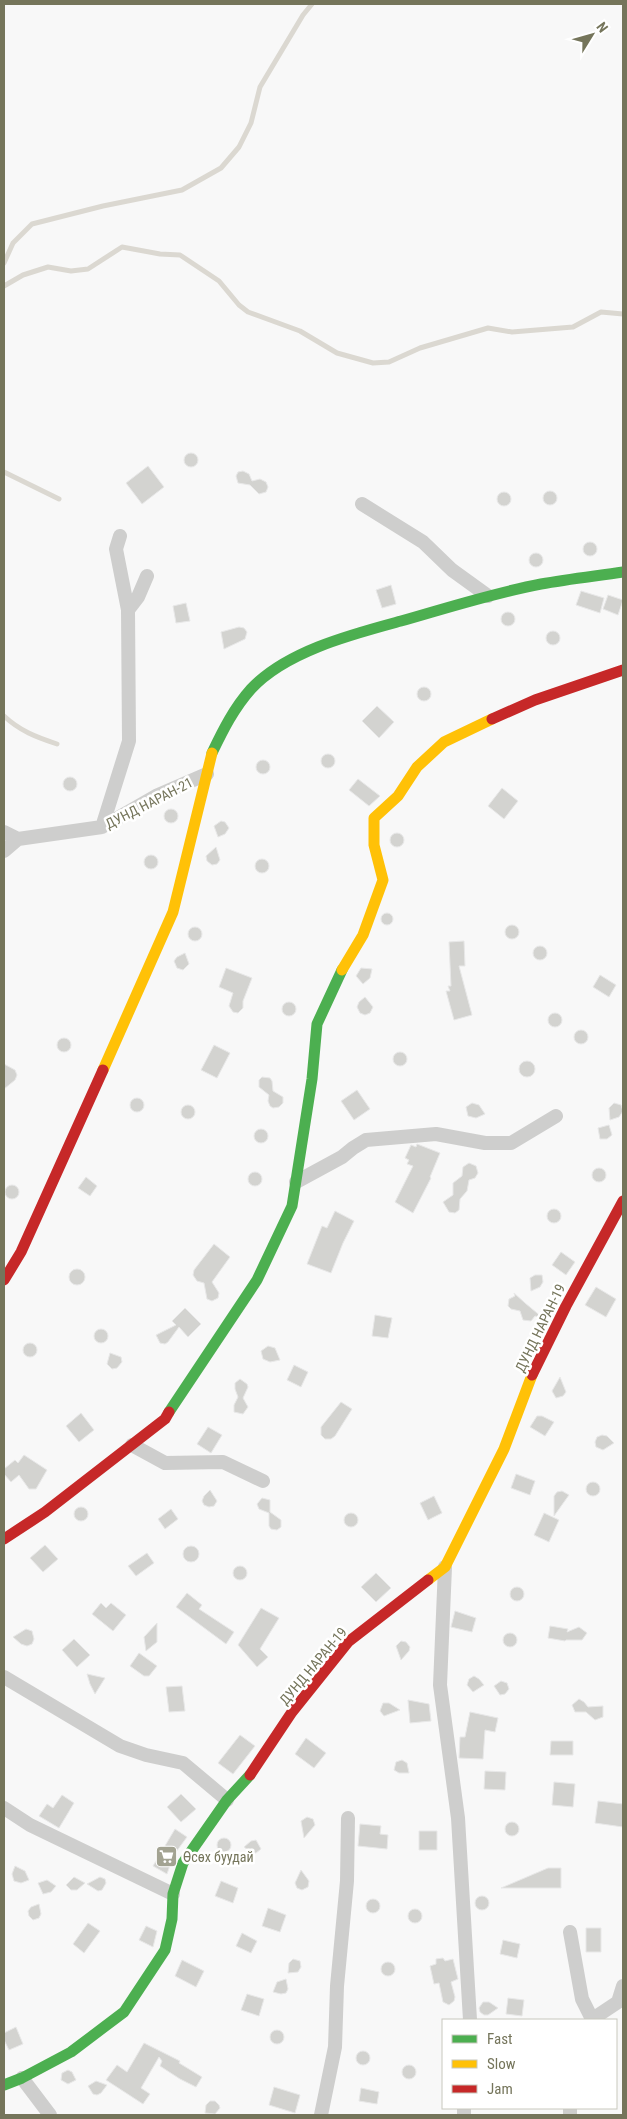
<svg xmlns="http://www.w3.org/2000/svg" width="627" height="2119" viewBox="0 0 627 2119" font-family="'Roboto Condensed',sans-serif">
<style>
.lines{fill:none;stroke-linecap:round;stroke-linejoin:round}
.stream{stroke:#dbd8d1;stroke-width:5}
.building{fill:#d3d3d0;stroke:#e8e8e8}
.street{stroke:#cececd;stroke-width:14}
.fast{stroke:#4caf50;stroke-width:11}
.slow{stroke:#ffc107;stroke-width:11}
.jam{stroke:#c62828;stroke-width:11}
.labels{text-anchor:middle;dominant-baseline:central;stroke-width:5;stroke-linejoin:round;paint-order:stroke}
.street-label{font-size:14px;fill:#75755b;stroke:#fff}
.poi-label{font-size:14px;fill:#75755b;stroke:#fff;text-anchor:start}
</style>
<rect width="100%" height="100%" fill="#f8f8f8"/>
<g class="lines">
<!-- stream -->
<path class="stream" d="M4 263 13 243 32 224 103 206 182 190 221 168 239 147 251 123 260 87 303 15 312 4
M4 286 23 275 48 267 71 271 88 269 122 247 160 254 180 255 219 281 239 305 248 312 300 331 337 353 373 363 389 362 420 348 488 328 512 332 573 327 601 312 623 314
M4 472 59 499
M4 716C20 731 36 737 57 744"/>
</g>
<!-- building -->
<path class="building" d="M184 460a7 7 0 1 1 14 0a7 7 0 1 1-14 0Z
M148 466 164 487 142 504 126 483Z
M243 471 249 474 252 481 260 479 266 482 268 487 266 492 259 494 250 485 238 483 236 476 238 472Z
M543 498a7 7 0 1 1 14 0a7 7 0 1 1-14 0Z
M497 499a7 7 0 1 1 14 0a7 7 0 1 1-14 0Z
M583 549a7 7 0 1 1 14 0a7 7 0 1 1-14 0Z
M529 560a7 7 0 1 1 14 0a7 7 0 1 1-14 0Z
M391 585 396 604 382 608 376 590Z
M581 591 604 598 600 613 576 605Z
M608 595 623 600 618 615 603 609Z
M186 603 190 621 176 623 173 606Z
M501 619a7 7 0 1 1 14 0a7 7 0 1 1-14 0Z
M239 627 244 628 247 632 245 639 224 649 221 632Z
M546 638a7 7 0 1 1 14 0a7 7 0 1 1-14 0Z
M417 694a7 7 0 1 1 14 0a7 7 0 1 1-14 0Z
M377 706 394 722 379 738 362 721Z
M321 761a7 7 0 1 1 14 0a7 7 0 1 1-14 0Z
M256 767a7 7 0 1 1 14 0a7 7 0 1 1-14 0Z
M63 784a7 7 0 1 1 14 0a7 7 0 1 1-14 0Z
M358 779 380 796 369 806 349 790Z
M502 788 518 801 504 819 488 806Z
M164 816a7 7 0 1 1 14 0a7 7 0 1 1-14 0Z
M221 821 225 822 229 828 225 834 218 837 214 826Z
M390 840a7 7 0 1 1 14 0a7 7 0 1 1-14 0Z
M216 847 220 860 217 864 212 865 207 861 206 856Z
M144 862a7 7 0 1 1 14 0a7 7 0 1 1-14 0Z
M255 866a7 7 0 1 1 14 0a7 7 0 1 1-14 0Z
M381 919a6 6 0 1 1 12 0a6 6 0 1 1-12 0Z
M505 932a7 7 0 1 1 14 0a7 7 0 1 1-14 0Z
M188 934a7 7 0 1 1 14 0a7 7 0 1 1-14 0Z
M464 941 465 966H459L472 1015 454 1020 446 991H450L448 986H451L449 942Z
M533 953a7 7 0 1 1 14 0a7 7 0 1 1-14 0Z
M185 953 189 964 183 970 177 968 174 961 177 957Z
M226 968 252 978 243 1001V1008L238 1013 233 1012 229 1006 233 993 219 987Z
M361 968 372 969 370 978 363 984 356 976Z
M600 975 616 985 609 997 593 987Z
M365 997 373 1007 370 1013 365 1015 360 1013 357 1007 359 1002Z
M282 1009a7 7 0 1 1 14 0a7 7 0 1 1-14 0Z
M548 1020a7 7 0 1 1 14 0a7 7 0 1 1-14 0Z
M574 1037a7 7 0 1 1 14 0a7 7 0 1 1-14 0Z
M57 1045a7 7 0 1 1 14 0a7 7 0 1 1-14 0Z
M214 1045 230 1053 217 1078 201 1070Z
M393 1059a7 7 0 1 1 14 0a7 7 0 1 1-14 0Z
M519 1069a8 8 0 1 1 16 0a8 8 0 1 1-16 0Z
M4 1064 15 1070 17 1075 15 1080 4 1089Z
M262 1077 270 1078 272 1081 273 1091 283 1097V1103L279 1107 273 1108 270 1106 268 1101 269 1095 259 1087V1080Z
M357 1090 370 1109 354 1120 341 1101Z
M130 1105a7 7 0 1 1 14 0a7 7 0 1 1-14 0Z
M472 1103 479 1105 485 1114 476 1118 468 1116 466 1107Z
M614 1103 621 1105 623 1111 619 1117 610 1120 609 1108Z
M181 1112a7 7 0 1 1 14 0a7 7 0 1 1-14 0Z
M609 1125 612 1135 607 1139H600L598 1128Z
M254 1136a7 7 0 1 1 14 0a7 7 0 1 1-14 0Z
M417 1144 440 1153 430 1177 431 1178 413 1213 395 1202 413 1166 407 1164 409 1160 405 1158 411 1145 416 1147Z
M469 1163 476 1166 478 1173 475 1178 469 1180 467 1191 460 1199 459 1210 455 1213 449 1212 443 1202 453 1195V1183L462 1176 463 1167Z
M592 1175a7 7 0 1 1 14 0a7 7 0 1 1-14 0Z
M248 1179a7 7 0 1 1 14 0a7 7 0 1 1-14 0Z
M86 1177 97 1186 90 1196 78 1188Z
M5 1192a7 7 0 1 1 14 0a7 7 0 1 1-14 0Z
M547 1216a7 7 0 1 1 14 0a7 7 0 1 1-14 0Z
M335 1211 354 1221 343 1243 331 1273 307 1264 322 1226 327 1228Z
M214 1244 230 1257 212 1282 219 1293 218 1298 212 1301 207 1299 204 1283 197 1281 193 1275 194 1270Z
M561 1252 575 1262 566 1275 552 1265Z
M69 1277a8 8 0 1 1 16 0a8 8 0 1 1-16 0Z
M535 1275H542L543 1282 540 1287 531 1291 530 1278Z
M596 1287 616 1299 606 1317 585 1305Z
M514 1293 525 1303 543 1318 535 1316 531 1321 523 1320 520 1311 511 1309 508 1306 509 1299 515 1296Z
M185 1308 201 1324 188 1337 179 1327 168 1342 165 1344 160 1343 156 1335 176 1325 172 1321Z
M375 1315 392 1318 388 1338 372 1336Z
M94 1336a7 7 0 1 1 14 0a7 7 0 1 1-14 0Z
M23 1350a7 7 0 1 1 14 0a7 7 0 1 1-14 0Z
M268 1346 275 1348 280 1360 270 1362 263 1359 261 1351Z
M110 1353 121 1357 122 1362 117 1368 112 1369 107 1364Z
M294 1365 308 1372 301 1387 287 1380Z
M560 1377 566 1392 563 1396 556 1398 552 1391Z
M240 1379 247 1384 248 1387 243 1398 248 1407 243 1414 234 1412V1405L238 1397 235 1389V1383Z
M341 1402 352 1409 335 1436 331 1439H325L321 1435V1427Z
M81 1413 94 1430 79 1442 66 1426Z
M537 1416H542L554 1422 545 1436 530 1427Z
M208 1427 222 1435 211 1453 197 1444Z
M602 1435 607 1436 614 1443 603 1450 596 1447 595 1442 597 1437Z
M24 1455 47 1470 36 1489H29L19 1475 11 1482 4 1474V1469L15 1460 18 1463Z
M516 1474 535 1481 530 1495 511 1488Z
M586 1489a7 7 0 1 1 14 0a7 7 0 1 1-14 0Z
M210 1490 217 1501 214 1506 209 1507 204 1505 202 1501 204 1496Z
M562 1491 569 1495 554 1516V1496L557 1492Z
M434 1496 442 1513 428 1520 420 1503Z
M262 1498 270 1500V1512L281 1520V1527L277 1530 271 1529 269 1526V1513L259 1509 257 1504Z
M74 1514a7 7 0 1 1 14 0a7 7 0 1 1-14 0Z
M171 1509 178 1519 165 1529 158 1519Z
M544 1513 559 1520 549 1542 534 1535Z
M344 1520a7 7 0 1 1 14 0a7 7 0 1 1-14 0Z
M45 1545 58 1559 43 1572 30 1558Z
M183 1554a8 8 0 1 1 16 0a8 8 0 1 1-16 0Z
M147 1553 154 1563 136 1576 128 1566Z
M233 1573a7 7 0 1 1 14 0a7 7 0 1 1-14 0Z
M376 1573 391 1588 376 1602 361 1587Z
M510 1594a7 7 0 1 1 14 0a7 7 0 1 1-14 0Z
M187 1593 202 1605 199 1609 234 1632 226 1644 176 1607Z
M101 1603 106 1608 111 1603 126 1615 113 1631 92 1614Z
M261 1608 279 1618 260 1649 268 1657 257 1667 238 1645Z
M455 1611 476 1618 472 1632 451 1627Z
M157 1623V1642L146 1651 144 1637Z
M550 1626 568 1629 567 1632 579 1627 587 1633 582 1640H566L565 1641 548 1638Z
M26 1629 32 1631 34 1639 32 1644 27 1646 21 1644 13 1637Z
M503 1640a7 7 0 1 1 14 0a7 7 0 1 1-14 0Z
M74 1639 90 1655 77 1667 62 1650Z
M401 1641 406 1642 410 1647 409 1651 401 1660 396 1646Z
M139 1653 157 1666 149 1676H144L130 1666Z
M87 1674 105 1678 95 1694 90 1684Z
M474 1676 479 1679 484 1685 473 1692 467 1685 469 1679Z
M501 1681 507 1683 509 1689 505 1694 500 1695 494 1686Z
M182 1686 185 1711 169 1712 166 1687Z
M579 1699 584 1702 588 1707 603 1706V1717L595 1720 586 1712H575L572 1705Z
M408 1700 429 1704 431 1721 410 1723Z
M383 1703H389L400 1710 384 1716 380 1711Z
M470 1712 498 1718 495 1732 485 1730 483 1759 459 1758 460 1737H465Z
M240 1735 255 1746 233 1774 218 1763Z
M306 1738 326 1753 314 1768 295 1754Z
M551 1741H573V1755H550Z
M402 1760 407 1763 409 1773H399L394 1770 396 1762Z
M485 1771 506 1772 505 1790 484 1789Z
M554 1782 575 1784 573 1807 552 1805Z
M181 1794 196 1809 181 1822 167 1807Z
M62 1795 74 1803 59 1828 39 1816 47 1804 53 1808Z
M598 1801 623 1804V1827L595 1823Z
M307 1817 313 1819 315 1825 304 1838 301 1821Z
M505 1829a7 7 0 1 1 14 0a7 7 0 1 1-14 0Z
M360 1824 381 1826 380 1834 388 1835 387 1849 358 1846Z
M175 1829 187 1837 173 1856 167 1874 153 1866Z
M419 1831H437V1850H419Z
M217 1845a7 7 0 1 1 14 0a7 7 0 1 1-14 0Z
M256 1840 261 1849 256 1853H252L244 1847 251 1841Z
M15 1866 25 1871 29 1880 21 1883 14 1881 12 1874Z
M548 1868H561V1888H501Z
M301 1870 309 1881 308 1887 302 1890 297 1888 295 1883Z
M74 1877 85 1883 77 1890H71L66 1885Z
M100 1877 105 1879 106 1883 102 1890 98 1891 87 1884Z
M47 1880 56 1886 51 1892 43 1894 38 1883Z
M221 1881 238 1888 233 1903 215 1896Z
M475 1903a7 7 0 1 1 14 0a7 7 0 1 1-14 0Z
M366 1906a7 7 0 1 1 14 0a7 7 0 1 1-14 0Z
M39 1904 41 1914 39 1918 33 1920 29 1916 28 1911 31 1907Z
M268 1908 286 1915 280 1932 262 1926Z
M408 1916a7 7 0 1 1 14 0a7 7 0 1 1-14 0Z
M88 1923 100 1931 84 1953 73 1944Z
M146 1926 157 1931 153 1947 139 1940Z
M586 1928H601V1952H586Z
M242 1933 257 1941 251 1953 236 1946Z
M503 1940 520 1944 517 1958 500 1954Z
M443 1958 445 1961 453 1959 458 1979 451 1982 455 1997 454 2001 449 2005 443 2002 439 1983 434 1984 430 1966 436 1964V1959Z
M293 1959 300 1961 301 1967 298 1972 288 1973 289 1963Z
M182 1960 204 1971 196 1987 175 1976Z
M381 1969a7 7 0 1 1 14 0a7 7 0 1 1-14 0Z
M286 1979 288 1989 286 1993 281 1994 273 1992 277 1982Z
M247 1994 264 1999 259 2016 241 2010Z
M508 1998 524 2000 522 2016 506 2014Z
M483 2002H489L498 2008 488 2015H484L480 2012 479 2008Z
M16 2027 23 2044 9 2050 4 2040V2033Z
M270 2037a7 7 0 1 1 14 0a7 7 0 1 1-14 0Z
M144 2043 180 2061 179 2063 202 2077 196 2087 180 2079 160 2066 162 2061 159 2057 141 2088 150 2094 143 2104 106 2080 117 2065 127 2072Z
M356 2058a7 7 0 1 1 14 0a7 7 0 1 1-14 0Z
M402 2072a7 7 0 1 1 14 0a7 7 0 1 1-14 0Z
M68 2070 72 2072 76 2080 68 2084 61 2080 62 2073Z
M96 2081 107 2085 101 2093 97 2095 93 2094 88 2086Z
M274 2087 300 2095 295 2113 269 2105Z
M361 2088 379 2092 377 2104 359 2101Z
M210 2101H215L219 2105 220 2108 215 2114 205 2113 206 2105Z"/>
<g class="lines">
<!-- street -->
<path class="street" d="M362 504 423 542 452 570 488 596
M120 536 116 549 128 610
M102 827 129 741 128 610 138 597 147 576
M4 832 18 839 102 827 156 796 207 774
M4 851 18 839
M296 1182 342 1157 353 1148 366 1140 436 1134 485 1143H511L556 1116
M132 1445 165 1463 223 1462 263 1481
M445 1567 440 1685 458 1818 470 2020
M4 1677 120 1746 146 1755 183 1763 227 1800
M4 1808 30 1825 173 1894
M570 1932 582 1999 592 2019
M591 2020 618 2002 623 1986
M22 2078 50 2115
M321 2115 335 2047 337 1986 347 1881 348 1818
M464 2115V2108
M570 2115V2108"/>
<!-- fast -->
<path class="fast" d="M212 753C223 730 234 708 251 689 286 651 353 634 401 621 447 608 493 593 541 584 568 579 596 576 623 572
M169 1412 257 1280 292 1206 312 1079 317 1024 342 970
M4 2085 22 2078 71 2052 124 2012 165 1950 172 1919 173 1894 183 1863 227 1800 250 1775"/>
<!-- slow -->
<path class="slow" d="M342 970 363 935 383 880 374 845V818L398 796 417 767 444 742 492 719
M103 1070 173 912 212 753
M428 1580 445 1567 504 1449 532 1375"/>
<!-- jam -->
<path class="jam" d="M492 719 535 700 623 670
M4 1280 21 1252 103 1070
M532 1375 566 1306 623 1201
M4 1539 45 1512 165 1419 169 1412
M250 1775 292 1712 348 1642 428 1580"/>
</g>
<!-- icons -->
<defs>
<symbol id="supermarket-square" viewBox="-11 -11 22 22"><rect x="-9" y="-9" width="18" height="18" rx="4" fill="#a3a392" stroke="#fff"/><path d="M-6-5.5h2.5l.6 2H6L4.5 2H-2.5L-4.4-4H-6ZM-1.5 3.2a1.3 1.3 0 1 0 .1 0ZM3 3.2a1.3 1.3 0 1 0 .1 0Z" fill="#fff"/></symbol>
</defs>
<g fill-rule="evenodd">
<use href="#supermarket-square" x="154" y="1844" width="25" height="25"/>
</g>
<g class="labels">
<!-- street labels -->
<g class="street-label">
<text transform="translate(149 803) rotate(-27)">ДУНД НАРАН-21</text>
<text transform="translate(540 1328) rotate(-64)">ДУНД НАРАН-19</text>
<text transform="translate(313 1666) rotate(-50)">ДУНД НАРАН-19</text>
</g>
<!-- poi labels -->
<g class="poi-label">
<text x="183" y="1857">Өсөх буудай</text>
</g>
</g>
<!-- border -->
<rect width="627" height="2119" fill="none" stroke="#75755b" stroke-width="10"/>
<!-- legend -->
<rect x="442" y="2019" width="175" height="90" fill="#ffffff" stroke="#c8c8bd"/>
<rect x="452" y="2035" width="25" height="8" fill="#4caf50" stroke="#c8c8bd"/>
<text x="487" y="2044" font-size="15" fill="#75755b">Fast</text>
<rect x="452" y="2060" width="25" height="8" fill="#ffc107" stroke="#c8c8bd"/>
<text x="487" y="2069" font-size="15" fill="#75755b">Slow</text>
<rect x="452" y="2085" width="25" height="8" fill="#c62828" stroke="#c8c8bd"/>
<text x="487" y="2094" font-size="15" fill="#75755b">Jam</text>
<!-- north arrow -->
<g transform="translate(592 35) rotate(53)" stroke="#ffffff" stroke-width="4" paint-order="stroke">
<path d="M0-4L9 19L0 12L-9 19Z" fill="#75755b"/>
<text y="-8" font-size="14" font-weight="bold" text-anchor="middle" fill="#75755b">N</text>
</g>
</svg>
